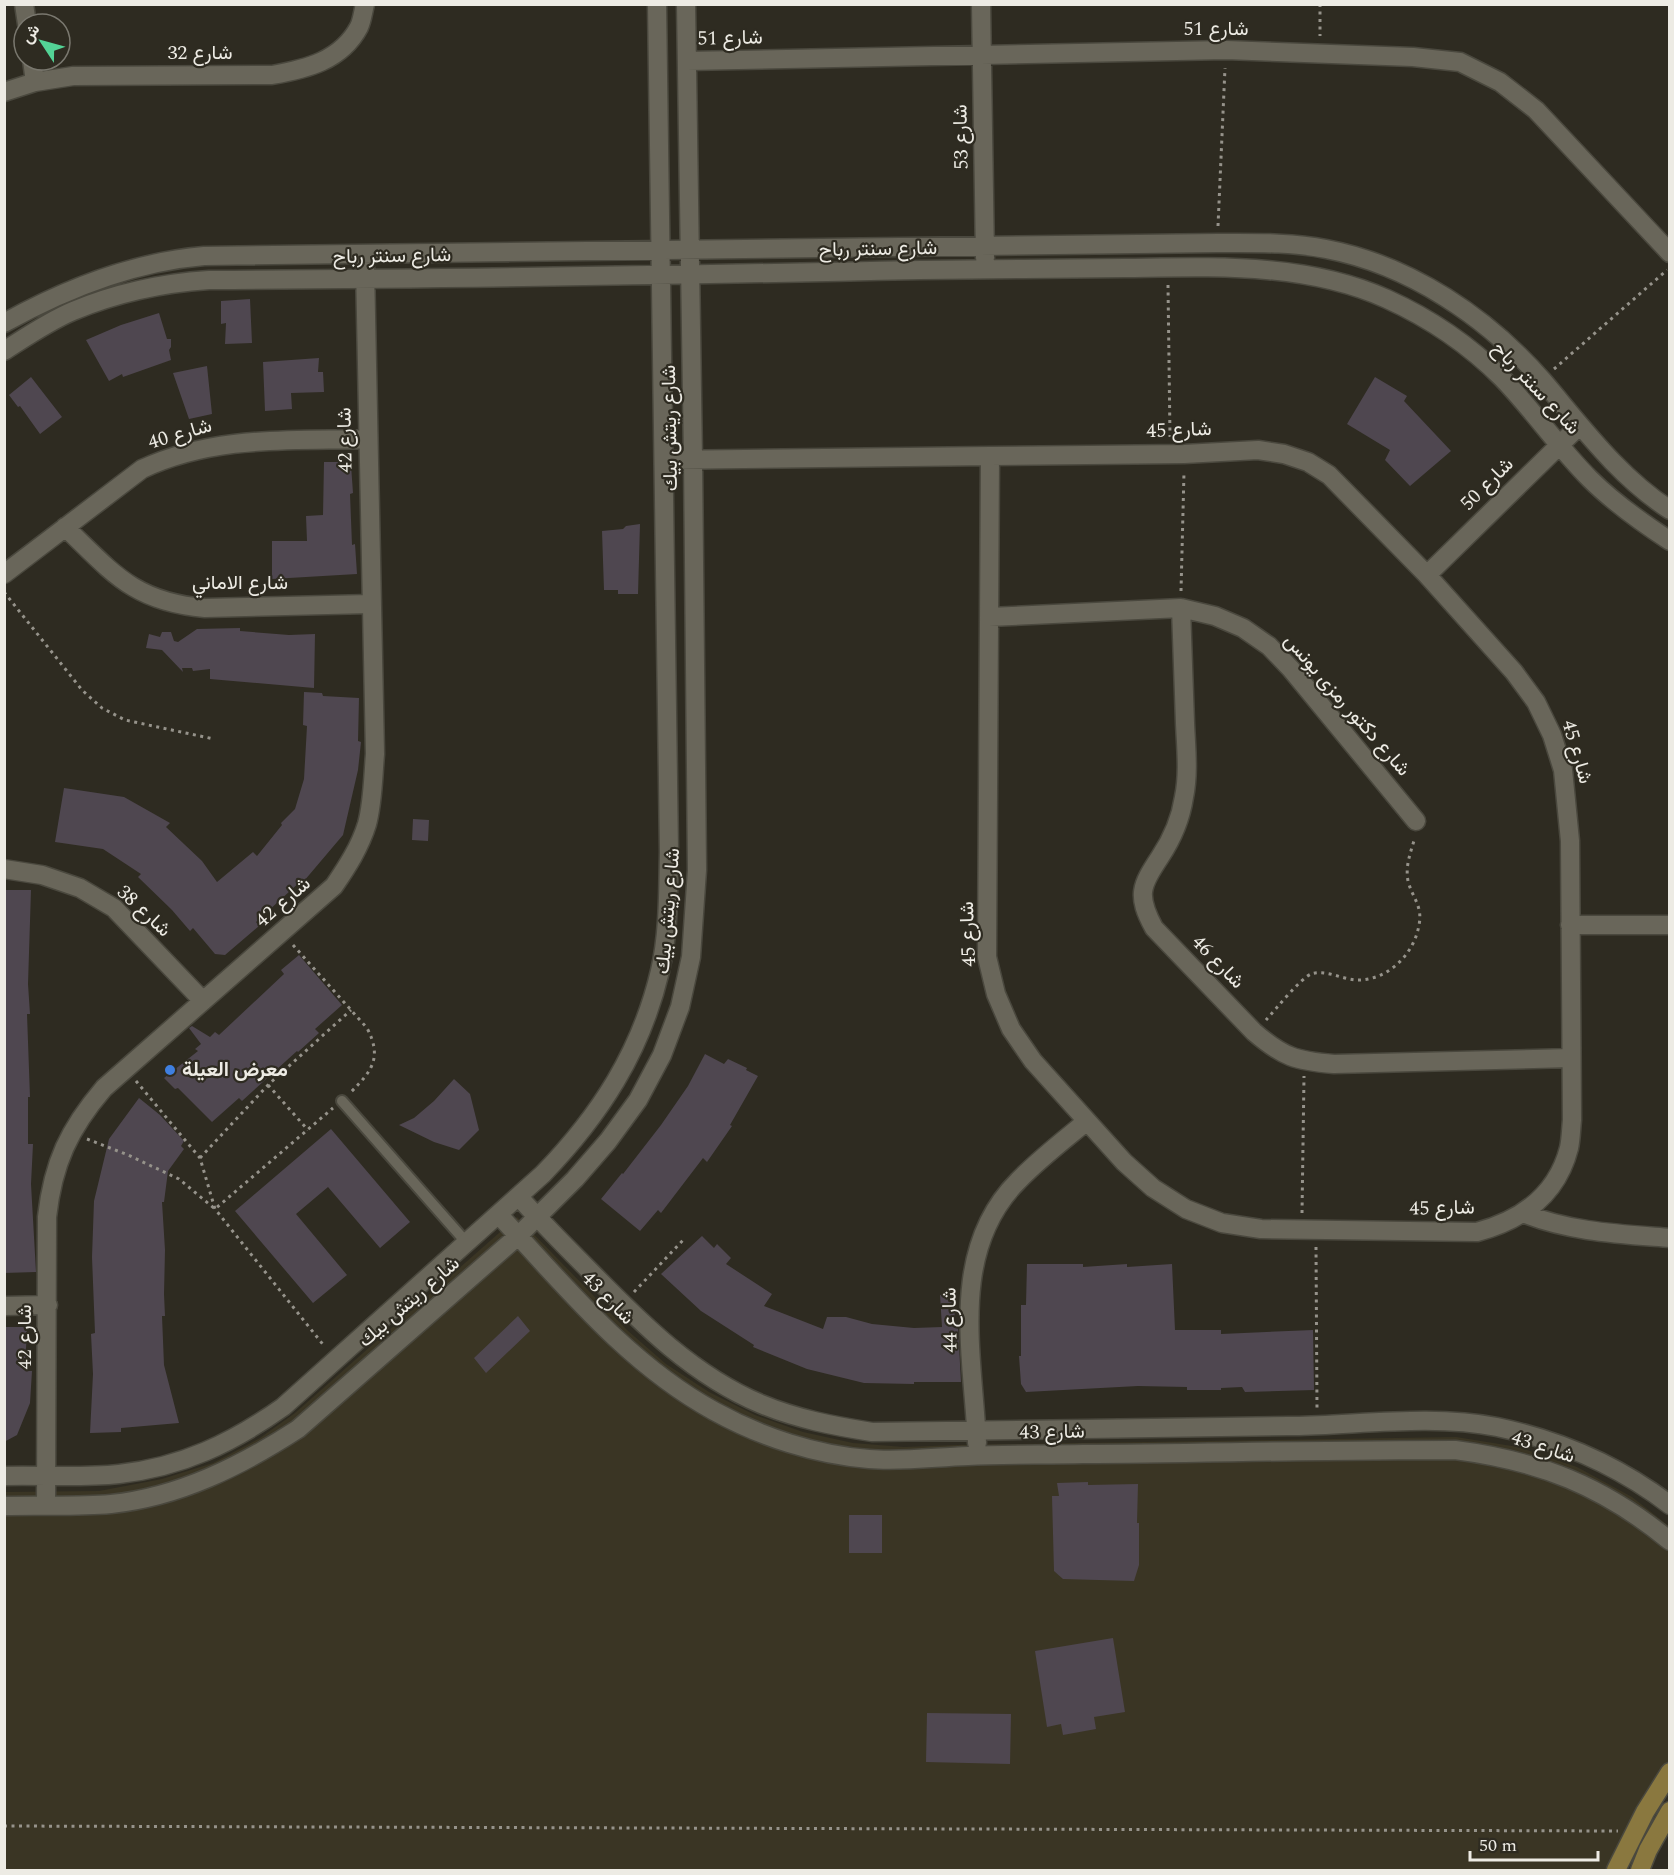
<svg xmlns="http://www.w3.org/2000/svg" width="1674" height="1875" viewBox="0 0 1674 1875" font-family="Spectral,Vazirmatn,serif">
<style>
.built{fill:#3a3524}
.building{fill:#4f4750}
.lines{fill:none;stroke-linecap:round;stroke-linejoin:round}
.lane-casing{stroke:#4a483e;stroke-width:14}
.street-casing{stroke:#4a483e;stroke-width:21}
.secondary-casing{stroke:#4a483e;stroke-width:21}
.path{stroke:#96938b;stroke-width:3;stroke-dasharray:3 4.5;stroke-linecap:butt}
.lane{stroke:#69665a;stroke-width:10}
.street{stroke:#69665a;stroke-width:18}
.secondary{stroke:#8a783f;stroke-width:18}
.shop-dot{fill:#3f7fe0;stroke:#2e2b21;stroke-width:2}
.labels{text-anchor:middle;dominant-baseline:central;stroke-width:4.5;stroke-linejoin:round;paint-order:stroke}
.street-label{font-size:20px;fill:#edebe4;stroke:#2e2b21}
.poi-label{font-size:20px;font-weight:bold;fill:#edebe4;stroke:#2e2b21;text-anchor:start}
</style>
<rect width="100%" height="100%" fill="#2e2b21"/>
<!-- built -->
<path class="built" d="M517 1217 627 1330 666 1364 709 1392 755 1415 803 1432 853 1443 904 1447 956 1445 1456 1437 1518 1447 1577 1467 1632 1497 1669 1526V1790L1656 1809 1628 1870H5L4 1492 99 1491 162 1479 213 1463 260 1438 295 1413Z"/>
<!-- building -->
<path class="building" d="M250 299 252 343 225 344 226 323 221 324V301Z
M159 313 167 339H171V347L169 350 171 360 123 377 122 374 109 381 86 340 121 325Z
M319 358 318 372H323L324 392 291 393 292 409 265 411 263 362Z
M207 366 212 414 189 419 173 373Z
M31 377 62 417 40 434 20 406 18 407 9 395Z
M1375 377 1407 396 1404 401 1451 451 1410 486 1385 460 1390 450 1347 424Z
M324 462H346L351 465 353 493 350 494 352 545 355 544 357 574 272 579V541H307L306 516 323 515Z
M640 524 638 594H618V590H604L602 531 623 529 626 526Z
M240 628V631L289 635 315 634 314 688 210 679V669L193 671 192 668H182L183 672 162 650 146 648 149 634 160 637 162 632H171L174 641 178 642 197 629Z
M304 692 322 693 323 696 359 698 358 741 361 742 358 770 343 835 304 881 302 880 256 922 259 926 225 955 215 954 193 928 190 931 172 910 138 877 141 874 103 849 55 842 64 788 124 797 170 823 166 827 202 861 217 882 253 852 257 856 282 825 281 823 295 809 304 779 307 726 303 725Z
M413 819 429 820 428 841 412 840Z
M4 890H31L28 984 30 1014H27L30 1097H28V1144H33L31 1184 36 1272 4 1273Z
M299 955 342 1005 315 1029 319 1033 298 1052 297 1051 242 1101 239 1098 212 1122 178 1088 175 1089 164 1078 198 1051 195 1049 201 1044 189 1028 192 1026 210 1037 215 1032 219 1035 284 974 281 970Z
M705 1054 724 1064 728 1059 747 1068 746 1070 758 1076 730 1125 732 1126 707 1162 703 1158 661 1213 658 1210 640 1231 601 1199 622 1173 623 1174 661 1125 688 1086Z
M454 1079 470 1094 479 1130 459 1150 434 1142 399 1125 414 1118 434 1101Z
M139 1098 160 1115 184 1141 181 1146 184 1149 168 1171 164 1202H162L165 1250 164 1294 165 1316H162L164 1365 179 1423 121 1428V1432L90 1433 93 1374 91 1334 95 1333 92 1257 94 1201 109 1139Z
M331 1129 410 1222 380 1248 328 1187 296 1214 347 1275 313 1303 235 1211Z
M702 1236 714 1248 717 1244 731 1258 726 1264 772 1294 764 1306 823 1329 827 1317H846L872 1324 914 1328 942 1327 940 1295H954L955 1327H958L961 1382H914V1384L864 1383 807 1369 753 1347 754 1345 701 1311 661 1274Z
M1027 1264H1083V1267L1127 1264V1267L1172 1264 1175 1330H1221V1334L1313 1330 1314 1390 1245 1392 1242 1387 1221 1388V1390H1187V1387L1138 1386 1026 1392 1021 1384 1019 1356H1021V1305H1026Z
M518 1316 530 1331 486 1373 474 1358Z
M4 1327H27L25 1371H32L30 1403 17 1435 4 1442Z
M1088 1482V1485L1138 1484 1137 1523H1139V1565L1134 1581 1063 1579 1054 1571 1052 1496H1059L1057 1483Z
M849 1515H882V1553H849Z
M1113 1638 1125 1712 1094 1717 1096 1729 1063 1735 1061 1724 1047 1727 1035 1651Z
M927 1713 1011 1714 1010 1764 926 1762Z"/>
<g class="lines">
<defs>
<path id="lane" d="M342 1101 466 1242"/>
<path id="street" d="M24 4 27 24
M981 4 985 258
M32 60 35 82
M687 61 1226 50 1413 57 1460 62 1500 82 1536 110 1670 253
M4 92 35 82 73 76 272 75C306 69 341 61 359 27 362 21 363 12 365 4
M4 323C67 288 133 262 204 256L1218 243C1254 243 1291 242 1326 249 1410 265 1487 317 1543 381 1583 428 1618 476 1670 510
M4 351C26 337 49 321 73 311 116 293 163 283 209 280 447 279 684 275 921 270 989 269 1057 269 1125 268 1212 267 1305 262 1387 299 1429 318 1469 345 1502 378 1533 410 1558 447 1590 479 1614 503 1641 522 1670 541
M665 460 990 456 987 957 996 994 1011 1029 1033 1061 1124 1162 1153 1188 1186 1209 1222 1223 1261 1229 1477 1232C1522 1220 1557 1195 1569 1148 1571 1139 1571 1129 1572 1120L1570 841 1563 770 1552 735 1536 702 1514 672 1427 575 1329 475 1308 462 1284 454 1258 450 1184 454 990 456
M65 527C113 573 134 602 205 608L370 604
M4 574 142 469C215 435 289 441 368 439
M1427 575 1579 426
M1181 608C1182 646 1184 685 1185 723 1186 747 1189 773 1184 797 1181 817 1172 839 1160 857 1141 886 1136 895 1154 928L1254 1032C1283 1057 1296 1061 1334 1064L1571 1058
M989 617 1181 608 1215 616 1243 628 1269 646 1291 669 1416 821
M4 869 42 875 80 888 114 908 203 1001
M1570 925H1670
M519 1197C542 1223 567 1248 592 1273 642 1324 694 1376 761 1404 797 1419 834 1426 872 1432 1012 1431 1153 1428 1294 1426 1359 1425 1433 1414 1497 1427 1559 1440 1619 1466 1670 1505
M1523 1213C1570 1232 1620 1234 1670 1238
M499 1215C565 1286 628 1364 714 1411 761 1437 816 1455 869 1459 901 1462 936 1457 968 1456 1007 1454 1045 1455 1083 1454 1207 1453 1331 1450 1455 1450 1540 1461 1603 1486 1670 1541
M4 1306 48 1305
M977 1443C973 1355 948 1251 1018 1181 1039 1159 1064 1140 1087 1121
M4 1476C42 1475 82 1478 119 1474 182 1467 232 1443 283 1407L543 1174C600 1115 641 1052 660 971 669 932 668 891 669 852L657 4
M46 1505 47 1217C53 1163 69 1129 104 1088L334 886C347 867 360 847 367 824 373 802 373 777 375 754L365 267
M4 1506C40 1505 76 1507 111 1504 179 1497 241 1466 298 1429L518 1236 575 1179 608 1141 638 1100 662 1055 680 1007 691 957 697 870 693 459 686 4"/>
<path id="secondary" d="M1616 1870 1645 1812 1670 1772
M1640 1870 1648 1850 1670 1811"/>
</defs>
<!-- lane casing -->
<use href="#lane" class="lane-casing"/>
<!-- street casing -->
<use href="#street" class="street-casing"/>
<!-- secondary casing -->
<use href="#secondary" class="secondary-casing"/>
<!-- path -->
<path class="path" d="M1320 4V36
M1218 226 1225 68
M1168 285 1170 437
M1554 369 1667 270
M1181 591 1184 472
M4 592 82 690 102 708 125 720 214 739
M293 945 367 1028C382 1057 373 1070 351 1092
M1266 1020C1275 1010 1301 978 1311 974 1325 969 1341 979 1356 980 1387 981 1414 955 1419 925 1423 906 1412 897 1408 881 1405 865 1411 852 1415 837
M136 1081 200 1158 215 1209 325 1347
M268 1085 308 1130
M87 1139 128 1155 179 1179 215 1209 333 1108
M200 1158 268 1085 351 1010
M1302 1213 1304 1076
M1316 1247 1317 1409
M634 1292 685 1238
M4 1826 1618 1831"/>
<!-- lane -->
<use href="#lane" class="lane"/>
<!-- street -->
<use href="#street" class="street"/>
<!-- secondary -->
<use href="#secondary" class="secondary"/>
</g>
<!-- markers -->
<circle class="shop-dot" cx="170" cy="1070" r="6"/>
<g class="labels">
<!-- street labels -->
<g class="street-label">
<text x="1216" y="29">شارع 51</text>
<text transform="translate(730 38) rotate(-1)">شارع 51</text>
<text x="200" y="53">شارع 32</text>
<text transform="translate(961 137) rotate(-91)">شارع 53</text>
<text transform="translate(878 249) rotate(-1)">شارع سنتر رباح</text>
<text transform="translate(392 256) rotate(-1)">شارع سنتر رباح</text>
<text transform="translate(1536 388) rotate(47)">شارع سنتر رباح</text>
<text transform="translate(670 428) rotate(-91)">شارع ريتش بيك</text>
<text transform="translate(1179 430) rotate(-2)">شارع 45</text>
<text transform="translate(180 434) rotate(-16)">شارع 40</text>
<text transform="translate(345 440) rotate(-91)">شارع 42</text>
<text transform="translate(1487 484) rotate(-45)">شارع 50</text>
<text x="240" y="583">شارع الاماني</text>
<text transform="translate(1347 705) rotate(49)">شارع دكتور رمزى يونس</text>
<text transform="translate(1577 752) rotate(74)">شارع 45</text>
<text transform="translate(283 902) rotate(-41)">شارع 42</text>
<text transform="translate(144 911) rotate(43)">شارع 38</text>
<text transform="translate(668 911) rotate(-85)">شارع ريتش بيك</text>
<text transform="translate(968 934) rotate(-92)">شارع 45</text>
<text transform="translate(1218 962) rotate(46)">شارع 46</text>
<text transform="translate(1442 1208) rotate(-1)">شارع 45</text>
<text transform="translate(608 1298) rotate(46)">شارع 43</text>
<text transform="translate(409 1302) rotate(-41)">شارع ريتش بيك</text>
<text transform="translate(950 1320) rotate(-91)">شارع 44</text>
<text transform="translate(25 1337) rotate(-90)">شارع 42</text>
<text transform="translate(1052 1432) rotate(-1)">شارع 43</text>
<text transform="translate(1543 1447) rotate(18)">شارع 43</text>
</g>
<!-- poi labels -->
<g class="poi-label">
<text x="182" y="1070">معرض العيلة</text>
</g>
</g>
<!-- border -->
<rect width="1674" height="1875" fill="none" stroke="#edebe4" stroke-width="12"/>
<!-- north arrow -->
<g transform="translate(42 42) rotate(306)"><circle r="28" fill="#2e2b21" stroke="#7a786f" stroke-width="1.5"/>
<path d="M0-4.5L10 22L0 15L-10 22Z" fill="#53d396"/>
<text y="-9" font-size="16" font-weight="bold" text-anchor="middle" fill="#edebe4">ش</text>
</g>
<!-- scale -->
<path d="M1470 1851v9h128v-9" fill="none" stroke="#edebe4" stroke-width="3"/>
<text x="1479" y="1851" font-size="18" fill="#edebe4" stroke="#2e2b21" stroke-width="4.5" paint-order="stroke">50 m</text>
</svg>
